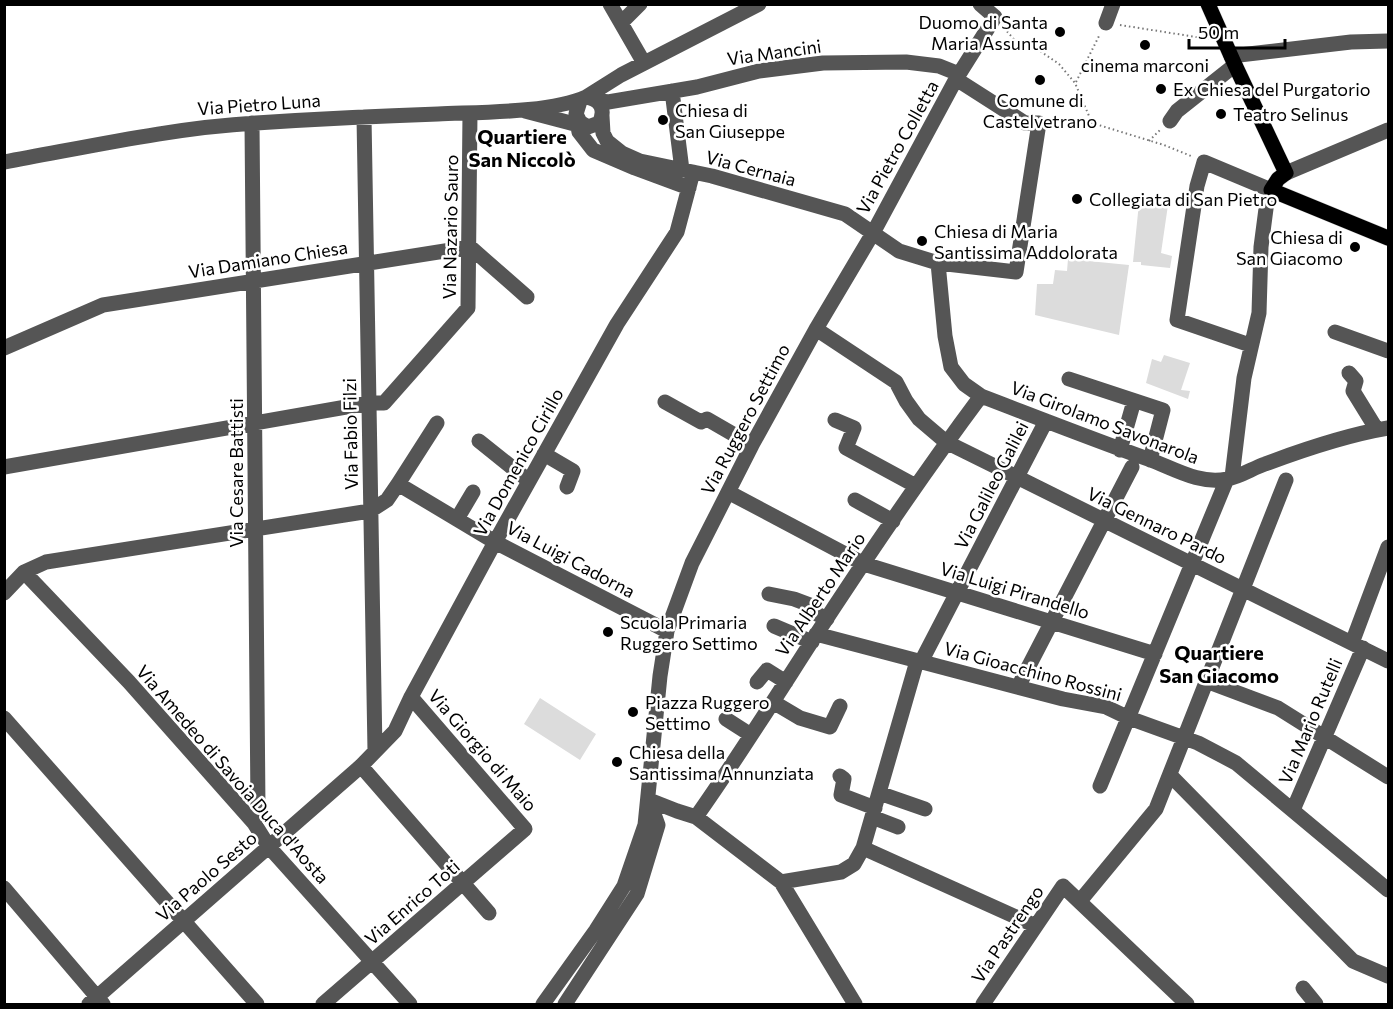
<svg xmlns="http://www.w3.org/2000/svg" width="1393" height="1009" viewBox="0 0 1393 1009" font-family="Commissioner,sans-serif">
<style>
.green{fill:#dcdcdc}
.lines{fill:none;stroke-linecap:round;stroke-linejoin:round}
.major-casing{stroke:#dbdbdb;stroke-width:16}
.path{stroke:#777;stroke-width:2;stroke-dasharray:1.5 3;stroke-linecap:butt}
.minor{stroke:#555;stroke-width:15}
.major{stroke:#000;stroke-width:15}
.poi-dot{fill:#000;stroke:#fff;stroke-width:2}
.labels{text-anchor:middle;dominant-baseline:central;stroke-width:5;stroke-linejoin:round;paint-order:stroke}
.poi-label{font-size:18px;fill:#000;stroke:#fff;text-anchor:start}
.street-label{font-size:18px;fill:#000;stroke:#fff}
.neighbourhood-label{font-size:20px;font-weight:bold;fill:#000;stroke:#fff}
</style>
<rect width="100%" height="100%" fill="#fff"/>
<!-- green -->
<path class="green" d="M1139 203 1168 205 1161 253 1172 256 1170 268 1141 265V262H1133Z
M1068 259 1129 265 1119 335 1035 315 1037 284H1053L1055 270 1067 271Z
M1164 355 1190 363 1181 390 1190 391 1188 399 1146 383 1152 359 1161 362Z
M540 698 596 734 580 760 524 724Z"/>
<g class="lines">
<defs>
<path id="major" d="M1208 4 1235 65 1286 173 1278 179 1271 190 1388 238"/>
</defs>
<!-- major casing -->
<use href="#major" class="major-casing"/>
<!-- path -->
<path class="path" d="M1120 25 1209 39
M1004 28 1019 45 1040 51 1059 64 1075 83 1092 123 1164 145 1191 156
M1076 82 1100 34
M1068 123H1092
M1149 141 1160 130"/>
<!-- minor -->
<path class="minor" d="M610 4 644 63
M621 23 640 4
M1106 23 1113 4
M1231 56 1351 42 1388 41
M672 91 682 170
M586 97 621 75 759 4
M594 99 608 102 697 87 759 71 823 63 906 62 939 66 954 72 956 79 1025 123H1039L1016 272 938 263 899 251 845 214 712 176 640 161 622 153 607 141 603 133 602 116
M525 111 586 127
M364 117 375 751
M576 117 579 132 593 150 635 168 689 188
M1170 121 1177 111 1235 65
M252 123 258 808 254 823
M4 162C88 147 171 128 256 123 317 119 377 116 438 114 480 112 550 113 586 97 601 99 606 110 599 123L588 127 580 122 576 114 580 101
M1286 173 1388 130
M938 263 945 336 951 367 964 384 981 396C1036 417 1092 439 1148 459 1173 468 1199 485 1227 479 1240 477 1253 468 1265 464 1305 449 1346 435 1388 428
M816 329 896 382 906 401 919 419 946 442 1388 661
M1335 332 1388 351
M4 348 103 305 470 247 527 297
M1349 373 1356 381 1353 391 1377 430
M1069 379 1163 410 1150 460
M665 402 701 422 707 419 752 445
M835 420 854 428 846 448 916 486
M479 441 529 481
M1120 450 1134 401
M544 454 573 471 567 487
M4 467 369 403H384L468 308 470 113
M1232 477 1244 378 1259 313 1261 247 1267 201 1271 190 1204 162 1197 186 1177 320 1250 345
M398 484 437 423
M728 492 864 564 1155 654
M855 500 893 521
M457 519 473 492
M24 572 129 682 254 823 269 847 410 1004
M4 593 24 572 46 562 370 511 387 500 398 484 495 542 667 631
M769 594 794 599 810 605 809 610 827 619
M774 626 812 642
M816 634 1063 699 1106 707 1129 718 1198 743 1236 763 1388 890
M1352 643 1388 547
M921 662 1046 421
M1206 681 1278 708 1388 777
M757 682 767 670 786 682
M1018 687 1132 467
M773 702 800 718 830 727 840 706
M4 718 257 1004
M726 719 751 735
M361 766 489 913
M1170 775 1353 961 1388 976
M840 776 844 779 841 795 875 808
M1100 786 1227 479
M879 793 925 809
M649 800 677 811 696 817 781 882 855 1004
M1293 810 1363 648
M696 817C737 759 774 700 812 641 866 558 922 475 981 396
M872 817 898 827
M863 848 1036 926
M781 882 841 872 854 864 863 848 917 661
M4 888 103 1004
M1080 901 1156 809 1286 480
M1303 988 1316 1004
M89 1004 361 766 395 731 411 697 495 542 617 324 677 232 693 172
M323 1004 525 829 411 697
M543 1004 596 930 624 886 645 825 660 676 667 631 692 563 752 445 816 329 873 233 956 79 995 17 980 4
M565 1004 637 894 658 825 649 800
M983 1004 1063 886 1187 1004"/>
<!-- major -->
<use href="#major" class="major"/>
</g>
<!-- markers -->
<g class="poi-dot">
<circle cx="1060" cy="32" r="6"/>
<circle cx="1145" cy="45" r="6"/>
<circle cx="1040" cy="80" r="6"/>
<circle cx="1161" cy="89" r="6"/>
<circle cx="1221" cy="114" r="6"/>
<circle cx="663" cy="120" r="6"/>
<circle cx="1077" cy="199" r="6"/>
<circle cx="922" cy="241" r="6"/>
<circle cx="1355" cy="247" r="6"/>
<circle cx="608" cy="632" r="6"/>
<circle cx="633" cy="712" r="6"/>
<circle cx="617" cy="762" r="6"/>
</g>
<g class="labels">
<!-- poi labels -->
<g class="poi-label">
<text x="1048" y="22" text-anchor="end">Duomo di Santa<tspan x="1048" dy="21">Maria Assunta</tspan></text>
<text x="1145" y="65" text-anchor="middle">cinema marconi</text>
<text x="1173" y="89">Ex Chiesa del Purgatorio</text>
<text x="1040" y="100" text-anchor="middle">Comune di<tspan x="1040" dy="21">Castelvetrano</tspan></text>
<text x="675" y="110">Chiesa di<tspan x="675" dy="21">San Giuseppe</tspan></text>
<text x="1233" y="114">Teatro Selinus</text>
<text x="1089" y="199">Collegiata di San Pietro</text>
<text x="934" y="231">Chiesa di Maria<tspan x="934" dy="21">Santissima Addolorata</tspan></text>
<text x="1343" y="237" text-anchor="end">Chiesa di<tspan x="1343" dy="21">San Giacomo</tspan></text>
<text x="620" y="622">Scuola Primaria<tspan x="620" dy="21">Ruggero Settimo</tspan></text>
<text x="645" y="702">Piazza Ruggero<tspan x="645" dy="21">Settimo</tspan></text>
<text x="629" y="752">Chiesa della<tspan x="629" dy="21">Santissima Annunziata</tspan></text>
</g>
<!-- street labels -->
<g class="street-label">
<text transform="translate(774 52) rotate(-8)">Via Mancini</text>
<text transform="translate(259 104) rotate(-4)">Via Pietro Luna</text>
<text transform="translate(897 147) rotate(-61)">Via Pietro Colletta</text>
<text transform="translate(751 168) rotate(15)">Via Cernaia</text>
<text transform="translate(450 227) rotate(-89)">Via Nazario Sauro</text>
<text transform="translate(268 259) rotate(-9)">Via Damiano Chiesa</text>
<text transform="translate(745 419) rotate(-62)">Via Ruggero Settimo</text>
<text transform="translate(1105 422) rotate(21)">Via Girolamo Savonarola</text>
<text transform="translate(350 434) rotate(-91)">Via Fabio Filzi</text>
<text transform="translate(518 462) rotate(-61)">Via Domenico Cirillo</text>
<text transform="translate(236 473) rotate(-90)">Via Cesare Battisti</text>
<text transform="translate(991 485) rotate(-63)">Via Galileo Galilei</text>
<text transform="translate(1157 525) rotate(26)">Via Gennaro Pardo</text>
<text transform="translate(571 559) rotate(28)">Via Luigi Cadorna</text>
<text transform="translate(1015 590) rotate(17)">Via Luigi Pirandello</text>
<text transform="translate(820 594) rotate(-56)">Via Alberto Mario</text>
<text transform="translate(1033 671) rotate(15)">Via Gioacchino Rossini</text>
<text transform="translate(1310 721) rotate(-67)">Via Mario Rutelli</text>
<text transform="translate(483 750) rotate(49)">Via Giorgio di Maio</text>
<text transform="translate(233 774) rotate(49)">Via Amedeo di Savoia Duca d'Aosta</text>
<text transform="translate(206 876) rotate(-41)">Via Paolo Sesto</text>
<text transform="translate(412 902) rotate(-41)">Via Enrico Toti</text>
<text transform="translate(1007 934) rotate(-56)">Via Pastrengo</text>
</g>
<!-- neighbourhood labels -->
<g class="neighbourhood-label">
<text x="522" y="136">Quartiere<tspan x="522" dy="23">San Niccolò</tspan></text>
<text x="1219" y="652">Quartiere<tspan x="1219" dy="23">San Giacomo</tspan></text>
</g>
</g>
<!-- border -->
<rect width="1393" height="1009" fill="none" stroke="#000000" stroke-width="12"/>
<!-- scale -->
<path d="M1189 39v9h96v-9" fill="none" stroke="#000000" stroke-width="3"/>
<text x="1198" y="39" font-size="18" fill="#000000" stroke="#ffffff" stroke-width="4.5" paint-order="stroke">50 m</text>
</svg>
